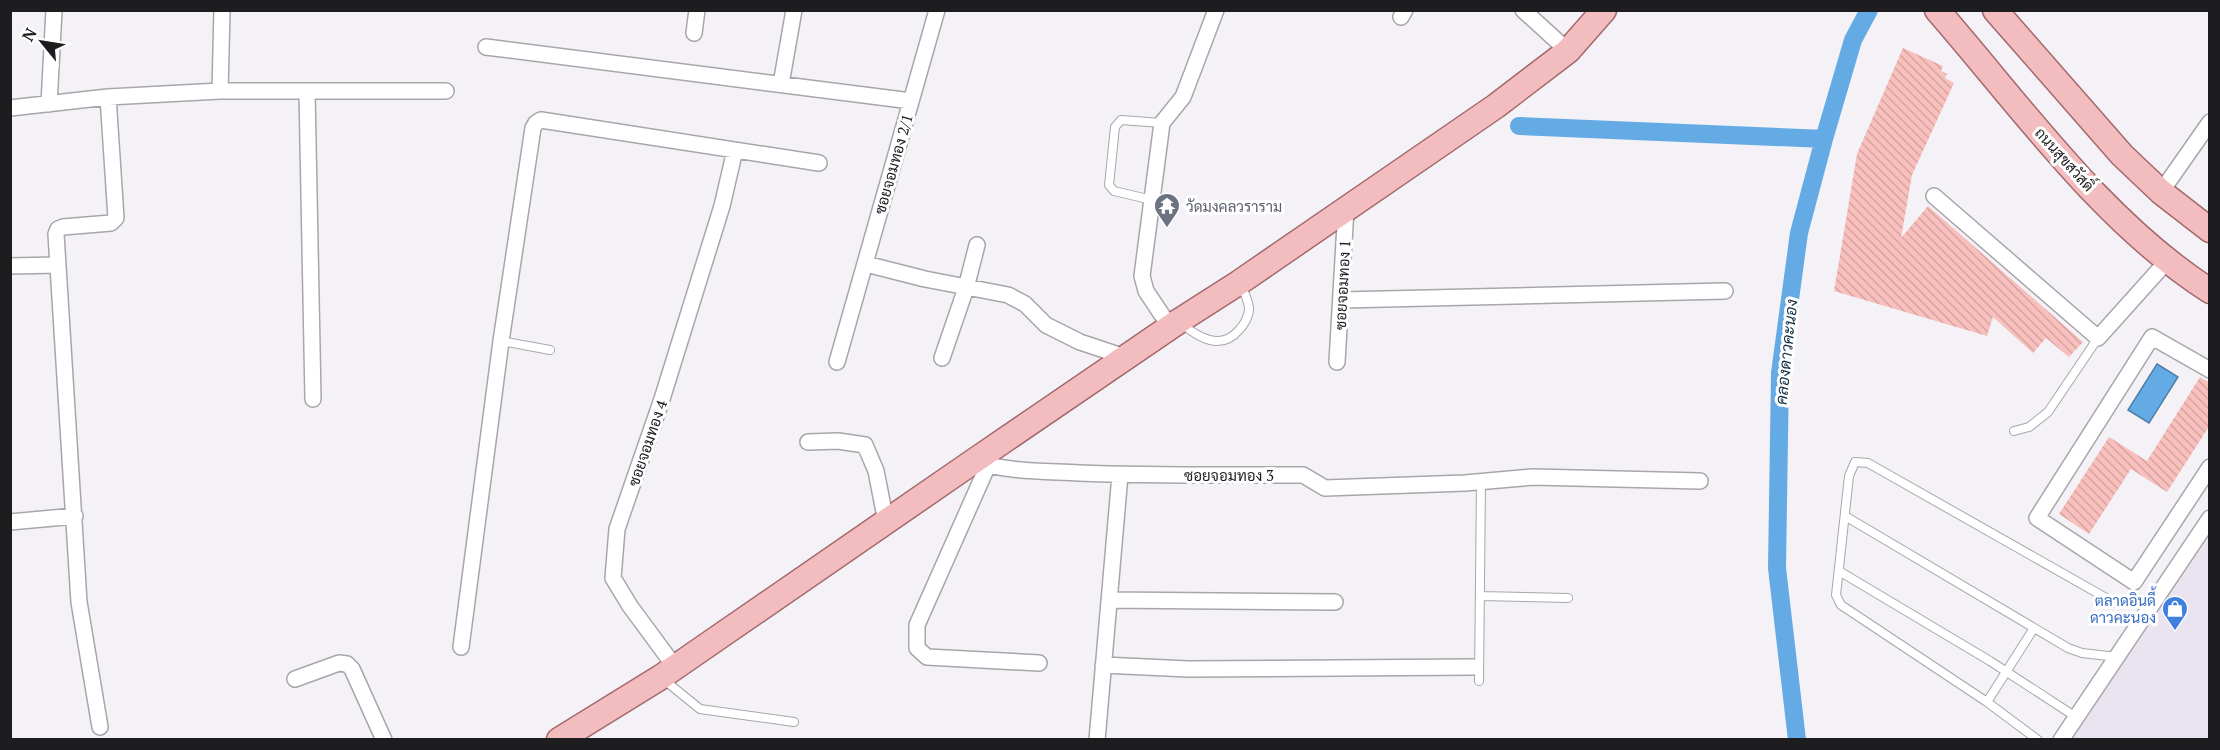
<svg xmlns="http://www.w3.org/2000/svg" width="2220" height="750" viewBox="0 0 2220 750" font-family="'PT Serif',Sarabun,serif">
<style>
.built{fill:#e9e4ef}
.water{fill:#64aae4;stroke:#4f7fa9;stroke-width:1.5}
.lines{fill:none;stroke-linecap:round;stroke-linejoin:round}
.canal{stroke:#64aae4;stroke-width:18}
.building{fill:url(#building-back-hatch)}
.lane-casing{stroke:#a8a6aa;stroke-width:10}
.street-casing{stroke:#a8a6aa;stroke-width:18}
.primary-casing{stroke:#a3686c;stroke-width:27}
.lane{stroke:#fff;stroke-width:8}
.street{stroke:#fff;stroke-width:15}
.primary{stroke:#f3bdc0;stroke-width:24}
.labels{text-anchor:middle;dominant-baseline:central;stroke-width:6;stroke-linejoin:round;paint-order:stroke}
.street-label{font-size:15px;fill:#1d1c1e;stroke:#fff}
.worship-label{font-size:15px;fill:#5b616d;stroke:#fff;text-anchor:start}
.shop-label{font-size:15px;fill:#366cbe;stroke:#fff;text-anchor:end}
.water-label{font-size:16px;font-style:italic;fill:#113047;stroke:#fff}
</style>
<defs>
<pattern id="building-back-hatch" width="6" height="6" patternUnits="userSpaceOnUse" patternTransform="scale(1.5)"><rect width="6" height="6" fill="#f8bfbc"/><path d="M-1 5l2 2M0 0l6 6M5-1l2 2" fill="none" stroke="#d4a4a1"/></pattern>
</defs>
<rect width="100%" height="100%" fill="#f4f2f6"/>
<!-- built -->
<path class="built" d="M2209 525V739L2073 740 2070 738Z"/>
<!-- water -->
<path class="water" d="M2157 364 2178 377 2149 423 2128 410Z"/>
<g class="lines">
<!-- canal -->
<path class="canal" d="M1519 126 1824 139
M1797 740 1777 568 1780 373 1799 233 1824 139 1853 40 1869 10"/>
</g>
<!-- building -->
<path class="building" d="M1903 48 1943 66 1941 71 1947 74 1945 78 1954 83 1912 175 1901 238 1928 206 2083 342 2069 357 2046 338 2033 353 1993 317 1987 336 1834 291 1857 154Z
M2200 377 2210 383V425L2167 492 2131 469 2089 534 2059 514 2109 437 2147 461Z"/>
<g class="lines">
<defs>
<path id="lane" d="M1152 200 1114 191 1109 185 1115 127 1121 120 1162 123
M1182 324C1199 338 1221 351 1239 330 1244 325 1249 316 1249 309 1249 302 1244 293 1242 286
M501 341 550 350
M2014 431 2029 427 2048 412 2098 338
M1845 516 2068 648 2082 653 2117 657
M1839 571 1990 661 2076 717
M1480 596 1568 598
M663 679 700 709 794 722
M1479 681 1481 481
M1987 702 2034 628
M2038 740 1987 702 1841 605 1836 595 1849 476 1855 462 1868 463 2115 603"/>
<path id="street" d="M1523 10 1568 51
M1401 17 1405 10
M694 33 697 10
M486 47 911 101
M781 84 794 10
M220 91 222 10
M307 91 313 399
M49 104 54 10
M10 108 108 97 220 91H446
M2161 192 2210 122
M1934 196 2098 338 2168 260
M866 264 925 279 1008 295 1025 304 1046 325 1080 342 1128 358
M10 266 58 265
M1341 300 1725 291
M1170 327 1146 291 1142 276 1162 123 1183 97 1216 10
M942 358 966 288 977 245
M837 362 937 10
M1337 362 1346 208
M2210 370 2152 337 2037 518 2134 582 2210 467
M808 442 838 441 865 445 876 471 886 522
M974 461C1007 472 1044 471 1079 473 1153 476 1228 475 1303 475L1325 488 1465 483 1533 477 1700 481
M988 465 917 625V648L927 657 1039 663
M10 522 75 516
M1109 600 1335 602
M461 647 501 341 533 128 536 123 541 120 819 163
M1103 665 1188 669 1473 667
M675 667 630 606 613 578 617 529 662 399 722 206 735 150
M295 679 339 663 347 664 352 669 384 740
M100 727 79 602 56 234 58 229 63 227 111 223 116 218 108 97
M1097 740 1120 475
M2061 740 2210 518"/>
<path id="primary" d="M1937 10C2021 106 2101 221 2210 291
M1995 10 2122 155 2161 192 2210 230
M559 740 661 677 974 461 1179 321 1240 282 1496 106 1568 51 1604 10"/>
</defs>
<!-- lane casing -->
<use href="#lane" class="lane-casing"/>
<!-- street casing -->
<use href="#street" class="street-casing"/>
<!-- primary casing -->
<use href="#primary" class="primary-casing"/>
<!-- lane -->
<use href="#lane" class="lane"/>
<!-- street -->
<use href="#street" class="street"/>
<!-- primary -->
<use href="#primary" class="primary"/>
</g>
<!-- icons -->
<defs>
<symbol id="temple-pin" viewBox="-11 -11 22 30"><path d="M0 17L-7.5 6A9.5 9.5 0 1 1 7.5 6Z" fill="#6b7280" stroke="#fff"/><path d="M0-6L5-2H3V0L6.5 2.5H4V6H1.5V3h-3V6H-4V2.5H-6.5L-3 0V-2H-5Z" fill="#fff"/></symbol>
<symbol id="shop-pin" viewBox="-11 -11 22 30"><path d="M0 17L-7.5 6A9.5 9.5 0 1 1 7.5 6Z" fill="#3f7fe0" stroke="#fff"/><path d="M-5-2.5h2.3a2.7 3.5 0 0 1 5.4 0H5L5.5 6h-11ZM-1.5-2.5h3a1.5 2.3 0 0 0-3 0Z" fill="#fff"/></symbol>
</defs>
<g fill-rule="evenodd">
<use href="#temple-pin" x="1152" y="191" width="30" height="40"/>
<use href="#shop-pin" x="2160" y="594" width="30" height="40"/>
</g>
<g class="labels">
<!-- street labels -->
<g class="street-label">
<text transform="translate(2065 159) rotate(48)">ถนนสุขสวัสดิ์</text>
<text transform="translate(893 164) rotate(-74)">ซอยจอมทอง 2/1</text>
<text transform="translate(1342 285) rotate(-87)">ซอยจอมทอง 1</text>
<text transform="translate(647 443) rotate(-71)">ซอยจอมทอง 4</text>
<text x="1229" y="475">ซอยจอมทอง 3</text>
</g>
<!-- worship labels -->
<g class="worship-label">
<text x="1186" y="206">วัดมงคลวราราม</text>
</g>
<!-- shop labels -->
<g class="shop-label">
<text x="2156" y="600">ตลาดอินดี้<tspan x="2156" dy="17">ดาวคะนอง</tspan></text>
</g>
<!-- water labels -->
<g class="water-label">
<text transform="translate(1786 352) rotate(-84)">คลองดาวคะนอง</text>
</g>
</g>
<!-- border -->
<rect width="2220" height="750" fill="none" stroke="#1d1c1e" stroke-width="24"/>
<!-- north arrow -->
<g transform="translate(42 42) rotate(300)" stroke="#ffffff" stroke-width="4.5" paint-order="stroke">
<path d="M0-4.5L10 22L0 15L-10 22Z" fill="#1d1c1e"/>
<text y="-9" font-size="16" font-weight="bold" text-anchor="middle" fill="#1d1c1e">N</text>
</g>
</svg>
